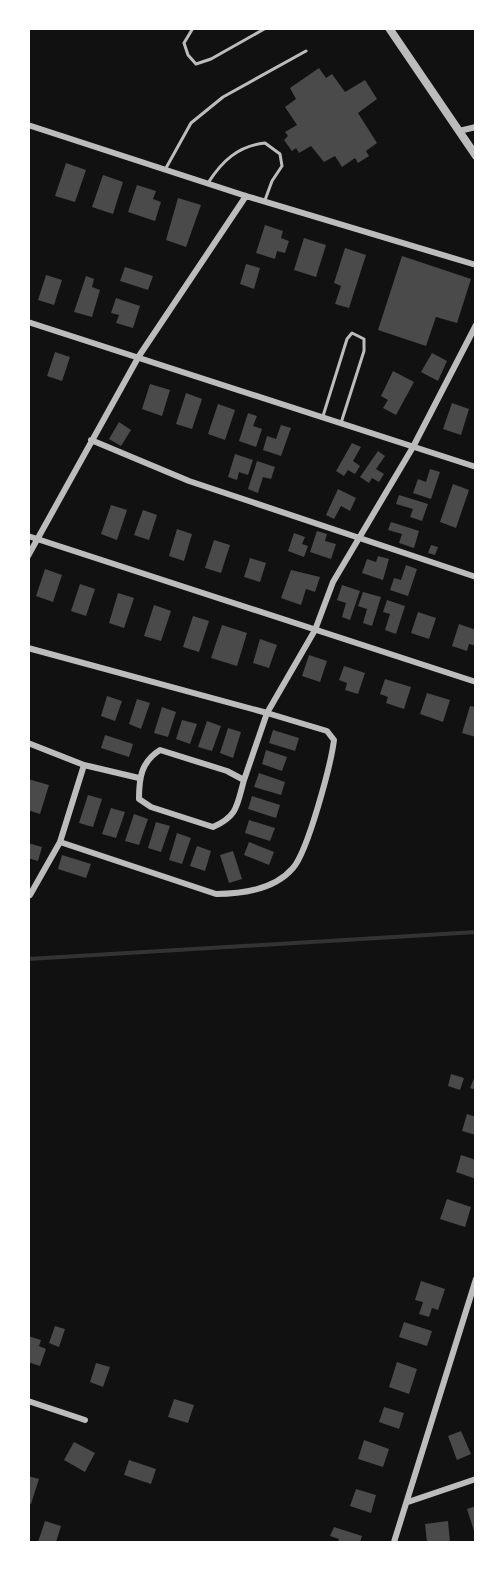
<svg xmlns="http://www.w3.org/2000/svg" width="504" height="1571" viewBox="0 0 504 1571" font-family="'IBM Plex Sans',sans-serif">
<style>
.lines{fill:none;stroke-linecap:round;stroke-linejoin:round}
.stream{stroke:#333;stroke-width:4}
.building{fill:#4a4a4a}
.service{stroke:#bcbcbc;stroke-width:3}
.minor{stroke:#bcbcbc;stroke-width:6}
.tertiary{stroke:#bcbcbc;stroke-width:8}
</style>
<rect width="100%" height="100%" fill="#111"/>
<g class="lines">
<!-- stream -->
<path class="stream" d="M28 959 476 932"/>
</g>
<!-- building -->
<path class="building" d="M319 68 326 78 332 74 345 92 365 80 377 99 358 113 377 143 366 151 369 156 358 163 355 158 342 167 335 156 324 162 311 146 299 153 296 148 292 151 284 140 288 136 285 132 297 125 285 107 296 99 290 88Z
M66 163 86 170 75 202 55 196Z
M103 175 123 182 113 214 92 207Z
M137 185 156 191 153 199 161 202 155 221 128 212Z
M178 198 201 205 186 247 166 240Z
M265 225 283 231 281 238 289 241 285 253 277 251 275 259 256 253Z
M304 238 326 245 316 277 294 270Z
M345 248 366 255 349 308 335 304 341 286 334 283Z
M402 256 471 279 457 323 436 317 426 346 378 330Z
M246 264 260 268 254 289 240 284Z
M125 267 153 276 148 290 120 281Z
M46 275 62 280 54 305 38 300Z
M86 276 94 279 92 287 100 290 92 317 74 312Z
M116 298 140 306 133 328 116 323 119 315 111 313Z
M55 352 70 357 62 381 47 376Z
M432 353 447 361 438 381 421 372Z
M393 371 414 382 396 415 383 408 388 400 381 396Z
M150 384 170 390 162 416 142 409Z
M186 393 202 399 192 429 176 424Z
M452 403 469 409 461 435 443 429Z
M218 404 235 410 225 440 208 434Z
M248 413 257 416 253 426 262 429 256 447 239 441Z
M119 422 131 430 121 446 109 439Z
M281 425 291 428 281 456 263 450 267 436 276 439Z
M352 443 361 447 353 461 360 466 355 474 348 470 344 476 336 471Z
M378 451 385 456 376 469 384 474 379 482 372 478 369 483 360 477Z
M235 454 253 460 248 475 239 472 237 480 228 477Z
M257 461 275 467 271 479 263 477 258 493 248 489Z
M430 469 440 472 431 499 413 493 418 479 426 482Z
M453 484 469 490 456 528 440 522Z
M338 489 356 498 350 511 341 506 334 519 326 515Z
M399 495 428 504 422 521 410 517 413 509 396 504Z
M111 505 127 510 117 540 101 534Z
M143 510 157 515 149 540 134 535Z
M391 522 419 531 414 548 399 543 402 534 388 530Z
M177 529 192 534 184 561 169 556Z
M317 531 327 534 325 541 336 544 331 559 310 552Z
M294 533 305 537 302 544 308 546 304 557 288 551Z
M214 540 230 545 221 573 205 568Z
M431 545 438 547 435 555 428 553Z
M378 556 389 559 383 580 362 573 367 559 376 562Z
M250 558 266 563 260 582 244 577Z
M406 565 417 569 408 596 390 590 394 578 401 580Z
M45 569 62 575 53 602 36 596Z
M291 570 320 577 315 592 306 589 301 605 281 598Z
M80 584 95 589 86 616 71 611Z
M342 585 360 591 350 620 342 617 346 603 337 600Z
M363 592 381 597 372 626 363 623 367 609 358 606Z
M118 593 134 598 124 628 109 623Z
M387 600 405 606 396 634 385 630 390 614 383 612Z
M154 605 171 611 161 641 144 636Z
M418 612 436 618 429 639 411 633Z
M193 616 209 621 199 652 183 647Z
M459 624 476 630V646L469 644 467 651 452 646Z
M222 625 247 633 237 666 211 658Z
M260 639 277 645 269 668 253 663Z
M309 655 327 661 320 682 302 676Z
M344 666 365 673 358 694 345 690 347 683 339 680Z
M385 679 411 687 404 709 386 703 388 697 380 694Z
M427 693 450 700 443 722 420 714Z
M107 696 122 701 115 721 101 716Z
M137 699 150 703 141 729 129 724Z
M470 706 476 707V737L462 733Z
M162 707 176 712 168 737 154 733Z
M182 720 197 724 190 744 176 739Z
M207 721 221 726 212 751 198 747Z
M228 728 241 732 233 758 220 753Z
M273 730 299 738 295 751 269 743Z
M105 735 133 744 129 757 101 748Z
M266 750 287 757 282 771 262 764Z
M259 773 285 782 281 795 254 787Z
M28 779 49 785 40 814 28 810Z
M88 795 102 799 93 827 79 823Z
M252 796 280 805 276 818 248 809Z
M111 808 125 812 116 838 102 834Z
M134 814 148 819 139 845 125 841Z
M249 820 275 828 270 841 245 833Z
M156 822 170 826 161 852 148 848Z
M177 833 191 838 182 864 169 860Z
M249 842 274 852 269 865 244 855Z
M28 843 42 847 38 861 28 858Z
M197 846 211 851 205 871 190 866Z
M233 851 242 879 229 883 220 855Z
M62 855 91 864 86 878 58 869Z
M451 1074 464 1078 460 1090 448 1086Z
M476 1074V1090L470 1088Z
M467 1114 476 1117V1135L462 1131Z
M461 1155 476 1160V1179L456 1172Z
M447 1199 471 1207 465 1227 440 1219Z
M421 1281 445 1289 438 1310 432 1308 429 1317 419 1314 423 1302 415 1300Z
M404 1322 432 1331 427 1346 399 1337Z
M55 1326 65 1329 59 1347 49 1343Z
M28 1336 41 1340 39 1346 46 1349 40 1366 28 1362Z
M397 1362 417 1369 409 1394 389 1387Z
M96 1363 110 1367 103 1387 90 1382Z
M174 1399 194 1405 188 1423 168 1417Z
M384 1407 404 1413 399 1429 379 1422Z
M461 1431 471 1454 457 1460 448 1436Z
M364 1440 389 1449 383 1467 358 1459Z
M74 1442 95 1453 85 1472 64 1460Z
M129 1460 156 1469 151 1484 124 1475Z
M28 1476 39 1479 31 1504 28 1503Z
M356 1489 376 1495 371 1513 350 1506Z
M476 1506V1534H475L467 1509Z
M45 1521 61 1526 56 1542H38Z
M448 1521 450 1542H427L425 1524Z
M334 1527 362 1536 360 1542H338L339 1539 330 1536Z"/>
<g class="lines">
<!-- service -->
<path class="service" d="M193 28 184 43 188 55 196 64 211 59 266 28
M166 168 191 123 223 97 306 51
M208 183C222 161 238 146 265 143L280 154 282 166 272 181 265 200
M323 416 347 339 352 333 364 339V351L341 423"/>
<!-- minor -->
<path class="minor" d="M28 125 246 196 476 265
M459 131 476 127
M28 322 476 467
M91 440 189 481 476 577
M28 536 476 682
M28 556 139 356 246 196
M28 648 267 713 327 731 334 740C331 764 308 851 293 868 275 889 242 894 216 894L60 842
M28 743 84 765 139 778
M160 750 227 771 244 780C237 805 238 816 213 827L151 807 139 799C139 778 141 762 160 750Z
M244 780 267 713 315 630 333 582 413 447 476 325
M30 895 60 842 84 765
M28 1401 85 1420
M408 1502 476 1479
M394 1542 476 1279"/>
<!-- tertiary -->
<path class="tertiary" d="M389 28 476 156"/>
</g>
<!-- border -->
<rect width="504" height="1571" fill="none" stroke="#ffffff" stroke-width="60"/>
</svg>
